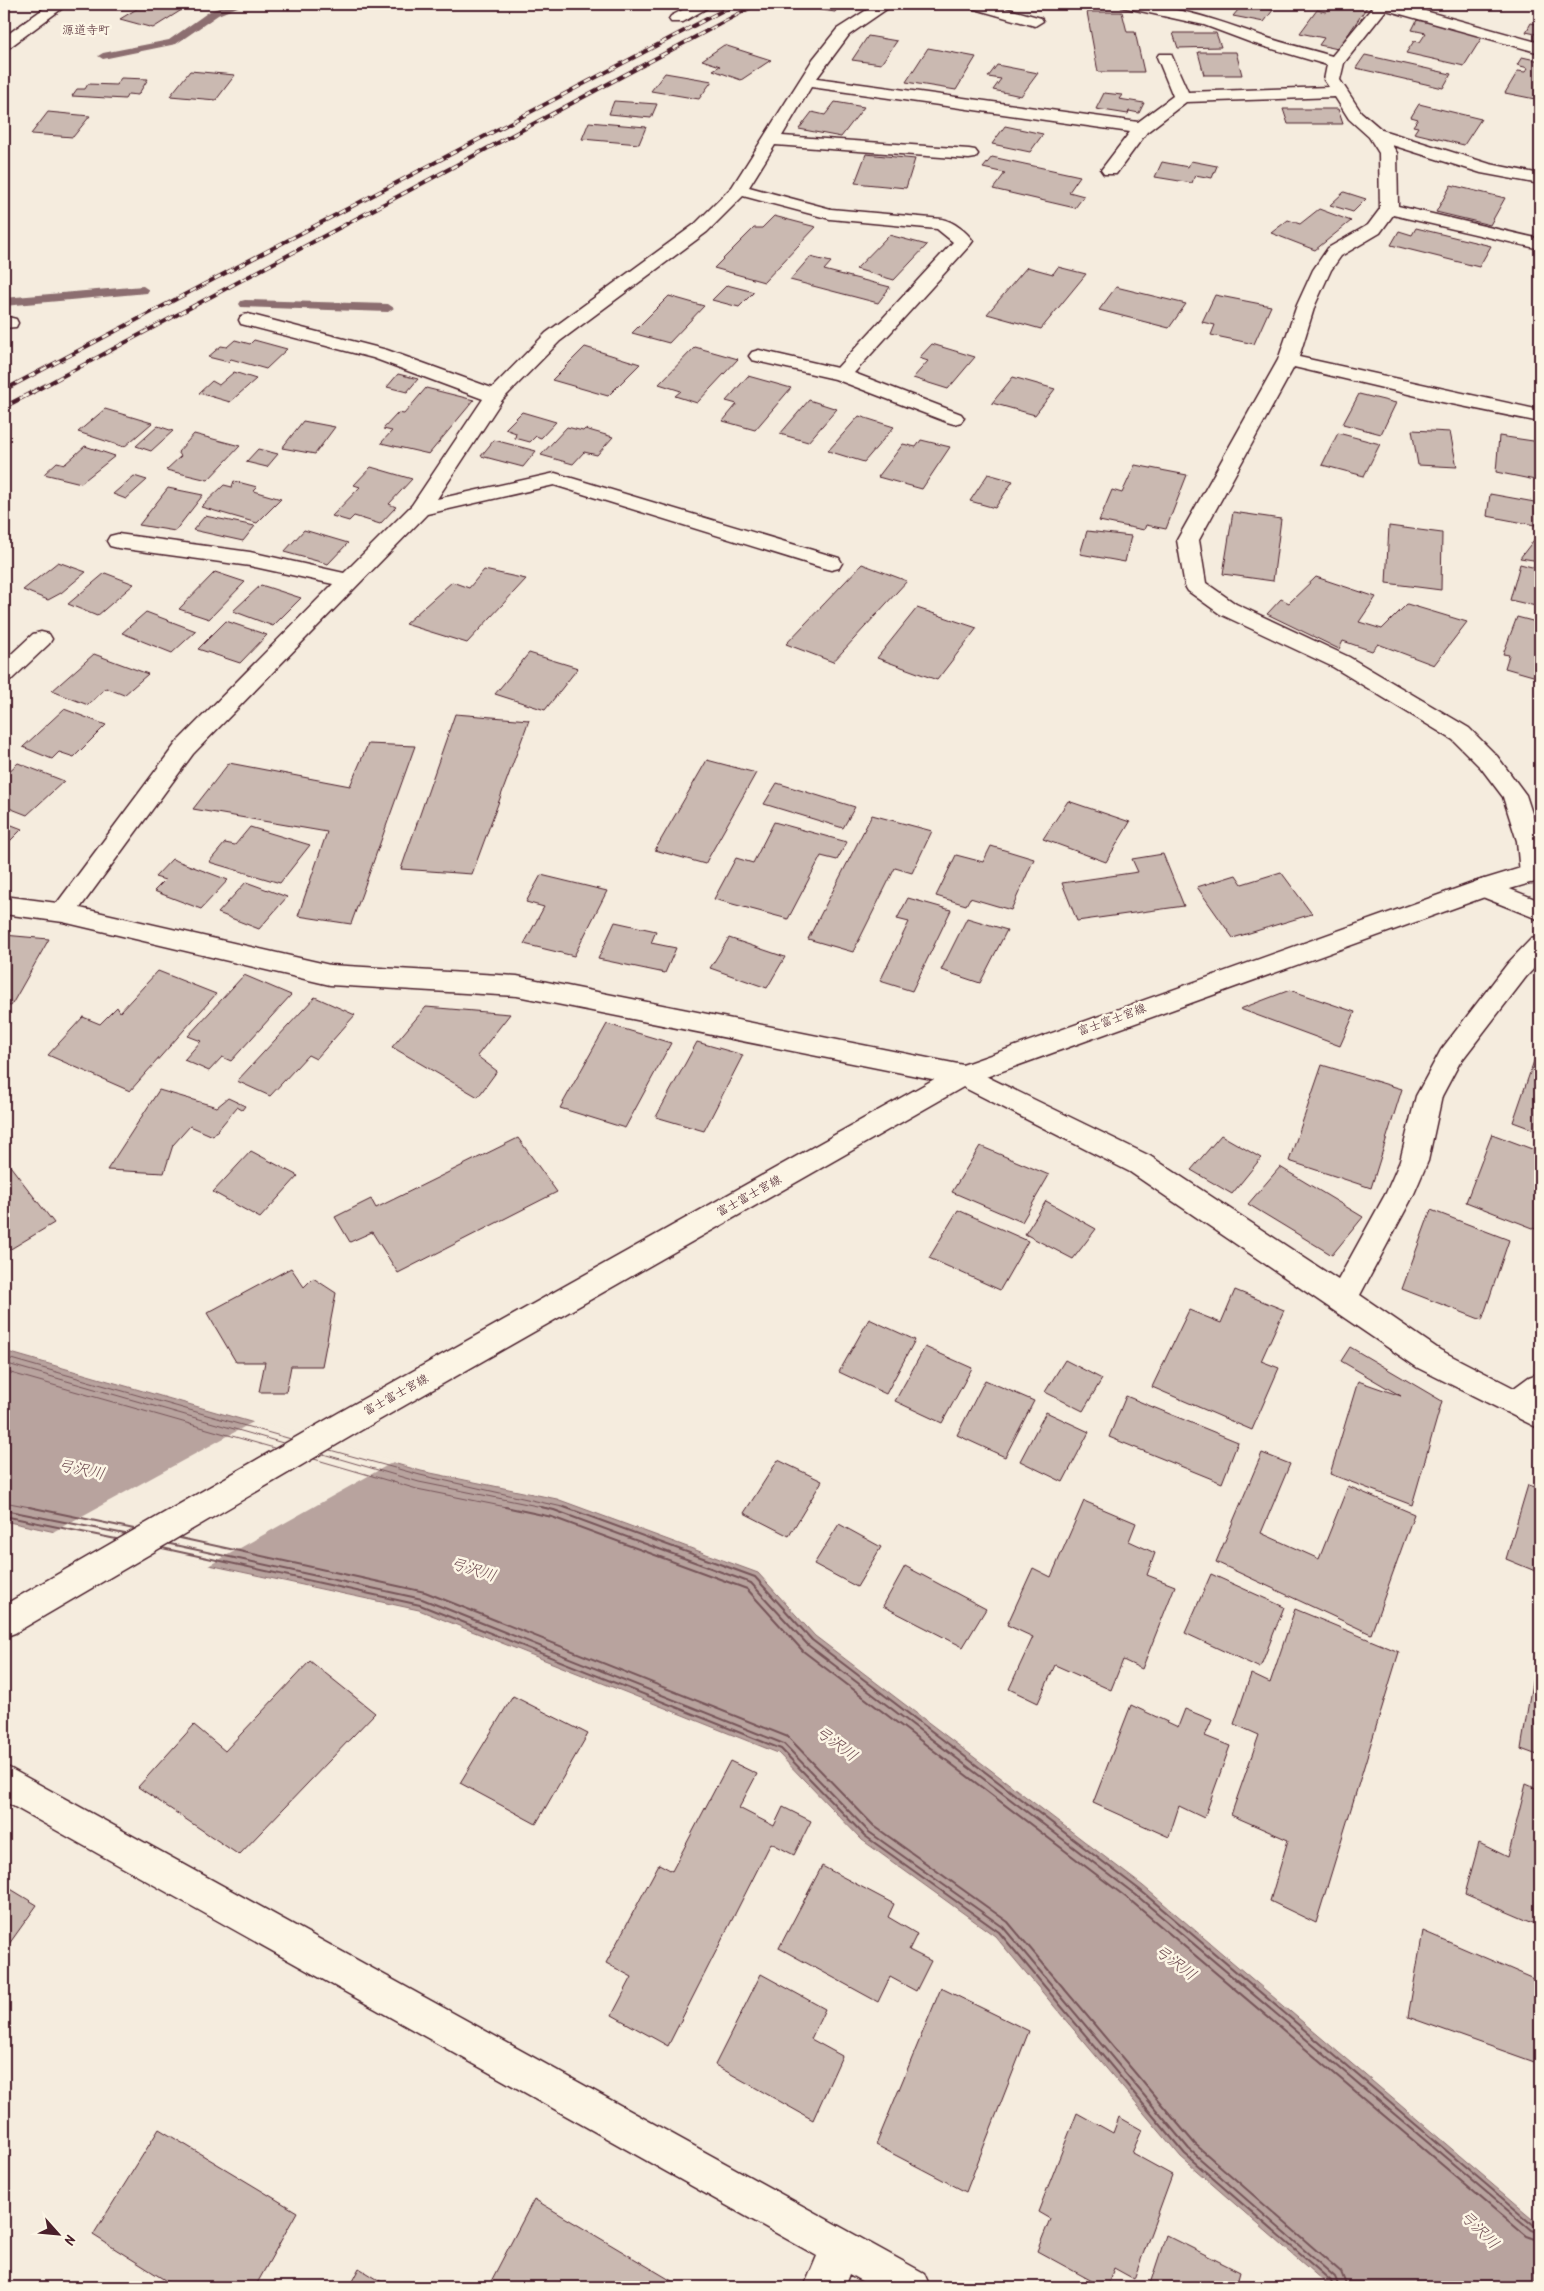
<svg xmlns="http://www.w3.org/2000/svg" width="1544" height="2291" viewBox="0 0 1544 2291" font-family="Kalam,'Klee One',sans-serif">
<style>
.water{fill:#b8a39e;stroke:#8c6e70}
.pier{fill:#f5ecde}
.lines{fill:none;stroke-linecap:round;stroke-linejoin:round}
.shore-far1{stroke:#765459;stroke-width:1}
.shore{stroke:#765459;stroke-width:2}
.stream{fill:#8c6e70;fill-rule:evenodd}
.building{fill:#cab9b1;stroke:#4a1f2b}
.minor-casing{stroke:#4a1f2b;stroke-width:3}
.secondary-casing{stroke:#4a1f2b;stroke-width:3}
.minor{fill:#fcf5e5;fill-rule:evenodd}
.secondary{fill:#fcf5e5;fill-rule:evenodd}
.rail-far1-casing{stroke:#4a1f2b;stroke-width:4}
.rail-casing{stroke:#4a1f2b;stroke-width:4.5}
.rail-far1{stroke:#fcf5e5;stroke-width:2.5;stroke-dasharray:7;stroke-linecap:butt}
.rail{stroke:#fcf5e5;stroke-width:3;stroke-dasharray:9;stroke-linecap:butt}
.labels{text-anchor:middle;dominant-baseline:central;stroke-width:5;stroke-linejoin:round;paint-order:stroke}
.far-quarter-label{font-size:12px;fill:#4a1f2b;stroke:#fcf5e5}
.street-label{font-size:12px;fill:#4a1f2b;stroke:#fcf5e5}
.near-water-label{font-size:16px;font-style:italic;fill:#704d53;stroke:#fcf5e5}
</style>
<rect width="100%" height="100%" fill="#f5ecde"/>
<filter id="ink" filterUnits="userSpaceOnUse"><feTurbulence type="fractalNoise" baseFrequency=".02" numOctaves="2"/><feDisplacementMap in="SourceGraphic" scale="10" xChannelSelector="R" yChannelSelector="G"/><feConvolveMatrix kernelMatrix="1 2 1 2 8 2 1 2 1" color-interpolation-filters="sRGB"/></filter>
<g filter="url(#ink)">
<!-- water -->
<path class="water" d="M4 1351 421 1471 557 1499 758 1573 815 1636 1143 1886 1540 2224V2287H1330L1181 2157 995 1936 862 1840 778 1753 419 1610 4 1521Z"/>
<!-- pier -->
<path class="pier" d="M255 1421 395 1461 208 1566 51 1533Z"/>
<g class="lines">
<!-- shore-far1 -->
<path class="shore-far1" d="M4 1357 291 1439
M4 1363 283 1443
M4 1371 274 1448
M330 1450 420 1475 567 1508
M323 1454 419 1482 547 1508
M314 1459 417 1489 511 1508
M4 1502 35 1508"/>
<!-- shore -->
<path class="shore" d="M29 1507 134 1529
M505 1507 552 1517 747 1589 803 1651 1131 1901 1526 2236 1540 2241
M541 1507 554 1510 751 1583 808 1645 1136 1895 1531 2230 1540 2233
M564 1507 755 1577 812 1640 1140 1890 1535 2226 1540 2227
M4 1510 125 1534
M4 1516 116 1539
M180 1538 425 1592 788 1737 874 1826 1008 1922 1195 2144 1341 2272 1347 2287
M170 1544 422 1599 784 1744 869 1832 1003 1927 1189 2149 1335 2277 1339 2287
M162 1548 420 1605 781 1749 865 1836 999 1932 1185 2154 1331 2281 1333 2287"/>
<!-- stream -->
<path class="stream" d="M231 4H245L218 15 176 44 103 59 98 56 103 53 169 40 210 11Z
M143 286 149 290 147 293 4 306V298Z
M245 300 388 304 394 308 388 312 241 307 239 304 241 301Z"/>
</g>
<!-- building -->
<path class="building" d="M145 4H181L188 6 153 28 120 19Z
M800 4H841L835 12 795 6Z
M1243 4H1244L1273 10 1264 22 1233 16Z
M1332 4 1367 7 1338 49 1319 45 1324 38 1300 33 1317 10 1326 12Z
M1087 12H1122L1127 32H1135L1144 72H1098Z
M1417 20 1484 34 1464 66 1406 53 1414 41 1420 42 1426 33 1412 30Z
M1531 23 1540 25V35L1526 32Z
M1173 33H1216L1221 47 1178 48Z
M868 36 897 41 881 64 852 60Z
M724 45 771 60 741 80 713 70 720 66 702 60Z
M928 48 976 57 956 90 906 82Z
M1198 52H1236L1242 75H1204Z
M1365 55 1451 74 1443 88 1356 68Z
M1522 57 1540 61V100L1505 93 1518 71 1525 72 1528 68 1517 65Z
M997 65 1038 73 1021 96 993 90 1001 79 988 77Z
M190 71 235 75 216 100 170 96Z
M665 73 712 81 699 99 651 91Z
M121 78 148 79 138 95 128 94 125 99 72 96 77 89H85L88 84 116 85Z
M1104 93 1122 95 1119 99 1144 103 1139 113 1129 111 1128 114 1096 109Z
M614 101 657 104 651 118 609 114Z
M835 102 864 107 841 137 799 129 812 112 825 115Z
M1419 104 1481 119 1464 145 1414 133 1418 127 1413 126 1418 119 1411 117Z
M1283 109H1338L1343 124H1288Z
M48 112 90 116 73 137 31 134Z
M589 122 646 127 639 144 582 139Z
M1005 126 1043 134 1030 152 992 144Z
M866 154 915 159 906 188 855 183Z
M992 157 1080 176 1069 192 1084 196 1075 208 993 189 1005 173 983 168Z
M1191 161 1217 166 1212 178 1195 175 1192 183 1155 177 1162 162 1188 167Z
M1451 185 1505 198 1490 225 1436 212Z
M1344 192 1366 199 1353 212 1330 205Z
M1319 209 1351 221 1315 250 1271 233 1288 220 1300 224Z
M774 216 816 227 764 282 714 268 754 228H762Z
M1416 228 1491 246 1479 267 1391 245 1399 231 1412 235Z
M889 235 927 245 894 280 856 269Z
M810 257 831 262 824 270 890 287 878 303 790 280Z
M1027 267 1053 274 1058 267 1086 274 1041 329 987 314Z
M727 285 754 292 739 307 712 300Z
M1116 287 1186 304 1169 328 1099 310Z
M1215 295 1271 306 1254 344 1211 335 1215 325 1202 322Z
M669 296 704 306 669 343 632 333Z
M235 340 250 344 254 340 287 349 266 369 231 359 228 362 208 357 221 346 227 347Z
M932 344 975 357 948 389 913 378 928 361 919 358Z
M585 347 640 364 608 396 552 380Z
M695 347 738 359 697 403 675 396 681 391 659 384Z
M234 372 256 379 230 402 199 393 212 381 219 385Z
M398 374 418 379 407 392 387 387Z
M748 376 791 388 755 430 723 421 737 404 726 401Z
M1013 377 1055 389 1035 415 992 403Z
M426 388 474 400 429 454 381 443 392 431 383 429 398 413 404 414Z
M1359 394 1396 403 1381 434 1343 424Z
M809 400 837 409 808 442 780 434Z
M105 409 152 423 124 447 78 432Z
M522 412 556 422 541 438 536 436 530 442 515 438 516 433 505 429Z
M859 416 894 427 864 462 828 451Z
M303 421 335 427 315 454 282 448Z
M158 426 173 431 151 451 136 446Z
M567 427 583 431 585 429 613 437 597 455 584 452 573 464 541 455Z
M1412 430 1450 432 1457 467 1418 465Z
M1338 433 1380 444 1364 476 1322 465Z
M194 434 240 446 208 480 166 470 181 456 178 452Z
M1499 436 1540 442V481L1496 472Z
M494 440 536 451 523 467 481 456Z
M921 440 950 447 922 489 878 477 903 444 916 447Z
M85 446 115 456 81 483 44 474 57 462 65 464Z
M258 449 278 454 267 467 246 462Z
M1135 465 1187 475 1166 529 1146 525 1144 530 1099 521 1112 490 1122 493Z
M371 467 412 479 389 504 396 507 380 524 354 516 349 521 332 516 360 487 354 485Z
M988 474 1013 481 995 508 970 501Z
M134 476 147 480 126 499 113 494Z
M234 481 257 487 253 491 281 499 257 523 201 507 224 485 232 487Z
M168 488 203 495 175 531 139 525Z
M1490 494 1540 503V526L1487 516Z
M1233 512 1281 519 1273 581 1223 574Z
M205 516 255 526 243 541 193 530Z
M1389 526 1442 533 1441 590 1386 583Z
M304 530 348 543 328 564 284 552Z
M1087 531 1131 536 1125 562 1080 554Z
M1540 532V561L1520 558Z
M58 562 86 572 61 593 48 600 23 590Z
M862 564 907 581 833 662 786 644Z
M1520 564 1540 569V607L1510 600Z
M484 570 526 579 467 643 405 624 452 582 469 588Z
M215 572 245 582 209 619 179 609Z
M105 573 134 584 97 616 68 604Z
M1316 577 1376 597 1359 622 1382 629 1407 604 1467 622 1434 665 1378 644 1372 651 1343 641 1339 649 1267 614 1281 599 1289 603Z
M261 585 301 598 273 626 233 611Z
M917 608 977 628 937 680 877 658Z
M146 612 196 631 172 653 122 633Z
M1517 617 1540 623V678L1505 668 1509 655 1503 654Z
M226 621 267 635 240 663 198 649Z
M529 653 578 668 545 710 495 694Z
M94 654 148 674 124 695 106 688 88 705 52 691Z
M64 709 106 725 74 757 59 752 52 759 23 747Z
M455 714 529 720 472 874 401 869Z
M368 744 415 746 351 924 298 916 327 832 193 809 229 763 350 786Z
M707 760 756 773 705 864 655 850Z
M18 763 64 781 27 815 4 806V776Z
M777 783 855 807 843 828 764 804Z
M1068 801 1130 822 1106 862 1043 839Z
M872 815 932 831 912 873 895 868 853 952 808 939Z
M4 822 22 829 4 847Z
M774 822 847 842 837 860 821 856 788 919 714 899 736 858 753 863Z
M250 827 310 845 280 883 209 862 225 843 235 845Z
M991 846 1034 859 1011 910 970 898 966 905 936 896 956 855 983 862Z
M1163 854 1184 906 1077 921 1062 883 1138 872 1132 859Z
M172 859 228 880 201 909 154 891 165 880 155 877Z
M1281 872 1312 914 1233 938 1197 887 1236 875 1242 884Z
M541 875 607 891 574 956 524 944 544 907 526 902Z
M246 882 287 897 259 929 218 913Z
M908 898 951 910 912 991 880 981 909 922 897 919Z
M967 918 1007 930 980 983 941 970Z
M615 922 656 931 651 943 676 948 665 973 598 959Z
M4 935 49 939 11 1006 4 1005Z
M729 938 785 957 767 988 710 968Z
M158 971 216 994 130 1091 48 1055 83 1017 100 1024 117 1007 120 1012Z
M244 975 291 995 231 1061 222 1057 209 1071 184 1060 201 1041 188 1036Z
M1290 990 1355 1012 1340 1046 1240 1009Z
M315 997 355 1015 316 1059 308 1055 270 1096 237 1081Z
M426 1007 510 1014 477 1056 497 1071 478 1097 392 1047Z
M607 1024 671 1043 625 1128 560 1108Z
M697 1042 743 1055 704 1131 656 1117Z
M1535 1058 1540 1060V1132L1513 1122Z
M1322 1065 1402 1089 1371 1188 1289 1161Z
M159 1090 217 1107 228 1098 245 1106 242 1110 237 1107 213 1136 190 1126 173 1145 164 1173 107 1170Z
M1492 1134 1540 1152V1223L1538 1230 1466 1202Z
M1221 1135 1261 1158 1232 1194 1191 1170Z
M518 1138 557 1192 398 1273 372 1232 350 1242 335 1217 371 1199 376 1208Z
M980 1146 1049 1175 1022 1222 952 1192Z
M251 1151 298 1176 260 1218 213 1192Z
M4 1158 54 1223 4 1253Z
M1280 1167 1363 1217 1332 1255 1248 1204Z
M1046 1201 1096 1229 1073 1259 1025 1234Z
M958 1210 1028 1241 1000 1290 929 1258Z
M1431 1210 1509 1240 1482 1320 1402 1289Z
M291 1268 304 1287 313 1278 336 1293 322 1366H291L286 1392H259L265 1362H236L207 1313Z
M1235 1290 1284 1310 1261 1361 1279 1368 1252 1430 1152 1387 1189 1310 1221 1323Z
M869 1319 915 1340 886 1394 839 1372Z
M925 1347 972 1368 942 1423 895 1401Z
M1350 1347 1442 1401 1412 1505 1330 1474 1358 1381 1401 1396 1341 1361Z
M1065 1360 1102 1379 1083 1411 1045 1392Z
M985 1380 1034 1401 1005 1457 957 1435Z
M1126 1396 1238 1442 1222 1483 1109 1437Z
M1046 1412 1089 1432 1063 1482 1020 1461Z
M1262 1453 1290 1464 1261 1533 1319 1559 1348 1486 1414 1514 1371 1634 1216 1562Z
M778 1460 822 1481 789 1536 744 1513Z
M1528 1485 1540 1489V1573L1506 1559Z
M1084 1501 1136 1523 1129 1541 1155 1553 1147 1575 1175 1586 1142 1669 1123 1660 1111 1690 1055 1665 1038 1703 1009 1689 1033 1637 1007 1625 1033 1568 1051 1577Z
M839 1524 881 1547 857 1587 814 1564Z
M905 1566 986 1609 963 1647 883 1606Z
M1211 1574 1284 1607 1260 1668 1185 1633Z
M1295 1609 1399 1652 1316 1923 1270 1901 1288 1840 1231 1815 1259 1735 1234 1724 1251 1674 1270 1683Z
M1540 1634V1756L1521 1749Z
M310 1661 375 1713 239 1855 138 1787 194 1725 225 1751Z
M513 1696 588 1734 536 1824 460 1783Z
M1131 1705 1178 1727 1185 1709 1212 1720 1205 1736 1230 1746 1204 1818 1179 1806 1169 1837 1093 1803Z
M730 1761 757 1774 739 1808 774 1826 783 1807 811 1821 794 1855 771 1843 668 2046 612 2015 632 1977 606 1963 659 1864 672 1871Z
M1526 1784 1540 1790V1926L1465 1894 1479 1843 1508 1857Z
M822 1866 894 1904 888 1917 917 1934 909 1950 931 1961 916 1991 890 1977 878 2002 779 1948Z
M4 1885 37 1905 4 1951Z
M1423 1931 1539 1981 1540 1970V2064L1408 2017Z
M761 1974 825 2009 811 2039 842 2056 813 2120 715 2065Z
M941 1988 1029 2031 966 2192 876 2145Z
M1077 2113 1113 2133 1119 2117 1142 2130 1132 2153 1172 2175 1134 2279 1114 2268 1107 2287H1103L1037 2251 1050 2219 1038 2212Z
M159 2129 297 2212 255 2287H176L93 2235Z
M534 2199 682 2287H488Z
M1166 2235 1240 2272 1236 2287H1149Z
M359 2268 390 2287H349Z"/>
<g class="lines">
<defs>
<path id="minor" d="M50 4H68L10 47 4 49V37Z
M694 4H714L683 22H671L669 19 671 16Z
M876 4H894L849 35 817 78 1138 122 1173 96 1157 57 1159 54H1171L1188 92 1329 87 1324 80 1327 65 1252 43 1204 25 1122 7 1120 4C1172 4 1214 19 1262 36 1285 44 1309 49 1332 56L1375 4H1400L1540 43V53L1386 10 1344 63 1340 80 1361 112 1382 130 1490 164 1540 174V184L1481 173 1392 145 1397 153 1398 206 1540 239V249L1393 215 1380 233 1341 256 1331 270 1315 305 1299 357 1540 410V422L1442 402 1294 367 1199 540 1206 583 1236 604 1349 657 1469 728 1497 756 1526 795 1540 838V880L1532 883 1523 880 1520 874 1517 841 1503 797 1481 768 1453 740 1333 667 1220 614 1188 591 1185 586 1177 540 1278 360 1297 305 1313 270 1328 248 1368 225 1380 209 1379 153 1369 137 1349 119 1335 97 1186 102 1147 132 1116 174H1104L1101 170 1130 132 811 87 782 136 969 149 975 150 978 154 975 158 969 159 775 145 749 187 831 209 942 219C953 221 967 232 973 241L970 245 854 373 961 414 964 418 961 422 954 424 947 422 835 379 752 360 749 356 752 352 759 350 837 368 953 242 937 229 830 219 743 196 707 232 560 341 502 400 437 499 555 473 839 558 842 563 839 568 831 570 823 568 554 485 427 514 193 754 80 908 330 965 517 976 963 1065 1150 1156 1338 1280 1386 1193 1400 1161 1416 1096 1441 1050 1508 963 1531 939 1540 937V962L1526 977 1459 1064 1442 1096 1428 1161 1413 1196 1360 1295 1440 1350 1514 1388 1529 1377 1540 1373V1429L1418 1368 1130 1172 957 1084 517 996 330 985 63 922 4 914V896L57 903 177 742 333 584 250 566 118 548 110 546 107 541 110 536 118 534 250 552 344 573 412 505 483 399 373 358 241 324 239 320 241 316 248 314 387 350 492 388 546 333 695 224 732 187 813 59 837 29Z
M966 4H991L1041 18 1043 21 1035 26 968 7Z
M4 316 16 319 18 323 16 327 4 328Z
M41 632 49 634 52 639 49 644 12 679 4 681V661L33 634Z
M1484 879 1540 901V920L1475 894 1472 888 1475 882Z
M4 1765 924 2273 930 2287H872L849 2274 844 2287H804L817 2256 4 1801Z"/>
<path id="secondary" d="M1540 862V880L1493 894 972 1082 360 1431 15 1633 4 1637V1605L338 1413 954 1068 1475 882Z"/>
</defs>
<!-- minor casing -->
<use href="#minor" class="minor-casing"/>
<!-- secondary casing -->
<use href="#secondary" class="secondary-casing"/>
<!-- minor -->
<use href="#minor" class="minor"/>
<!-- secondary -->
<use href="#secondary" class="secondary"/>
<defs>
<path id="rail-far1" d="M4 390 735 4
M31 393 757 4"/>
<path id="rail" d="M4 407 33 392"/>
</defs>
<!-- rail-far1 casing -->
<use href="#rail-far1" class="rail-far1-casing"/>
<!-- rail casing -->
<use href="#rail" class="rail-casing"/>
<!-- rail-far1 -->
<use href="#rail-far1" class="rail-far1"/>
<!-- rail -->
<use href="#rail" class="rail"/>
</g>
</g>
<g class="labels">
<!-- far-quarter labels -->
<g class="far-quarter-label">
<text x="86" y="30">源道寺町</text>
</g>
<!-- street labels -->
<g class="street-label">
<text transform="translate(1112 1020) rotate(-20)">富士富士宮線</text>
<text transform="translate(749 1196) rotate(-29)">富士富士宮線</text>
<text transform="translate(396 1395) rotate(-29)">富士富士宮線</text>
</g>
<!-- near-water labels -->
<g class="near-water-label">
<text transform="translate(81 1470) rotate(12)">弓沢川</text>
<text transform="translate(473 1570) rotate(17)">弓沢川</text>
<text transform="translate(836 1744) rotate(37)">弓沢川</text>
<text transform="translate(1175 1963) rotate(37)">弓沢川</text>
<text transform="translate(1479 2230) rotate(45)">弓沢川</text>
</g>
</g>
<!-- margin -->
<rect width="1544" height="2291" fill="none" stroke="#fcf5e5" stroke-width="20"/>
<rect x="10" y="10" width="1524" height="2271" fill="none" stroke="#4a1f2b" stroke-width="2" filter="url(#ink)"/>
<!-- north arrow -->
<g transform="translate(58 2234) rotate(117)" stroke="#fcf5e5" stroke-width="4" paint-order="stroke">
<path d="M0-4L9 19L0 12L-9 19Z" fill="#4a1f2b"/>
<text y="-8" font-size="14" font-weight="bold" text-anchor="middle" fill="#4a1f2b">N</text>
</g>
</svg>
